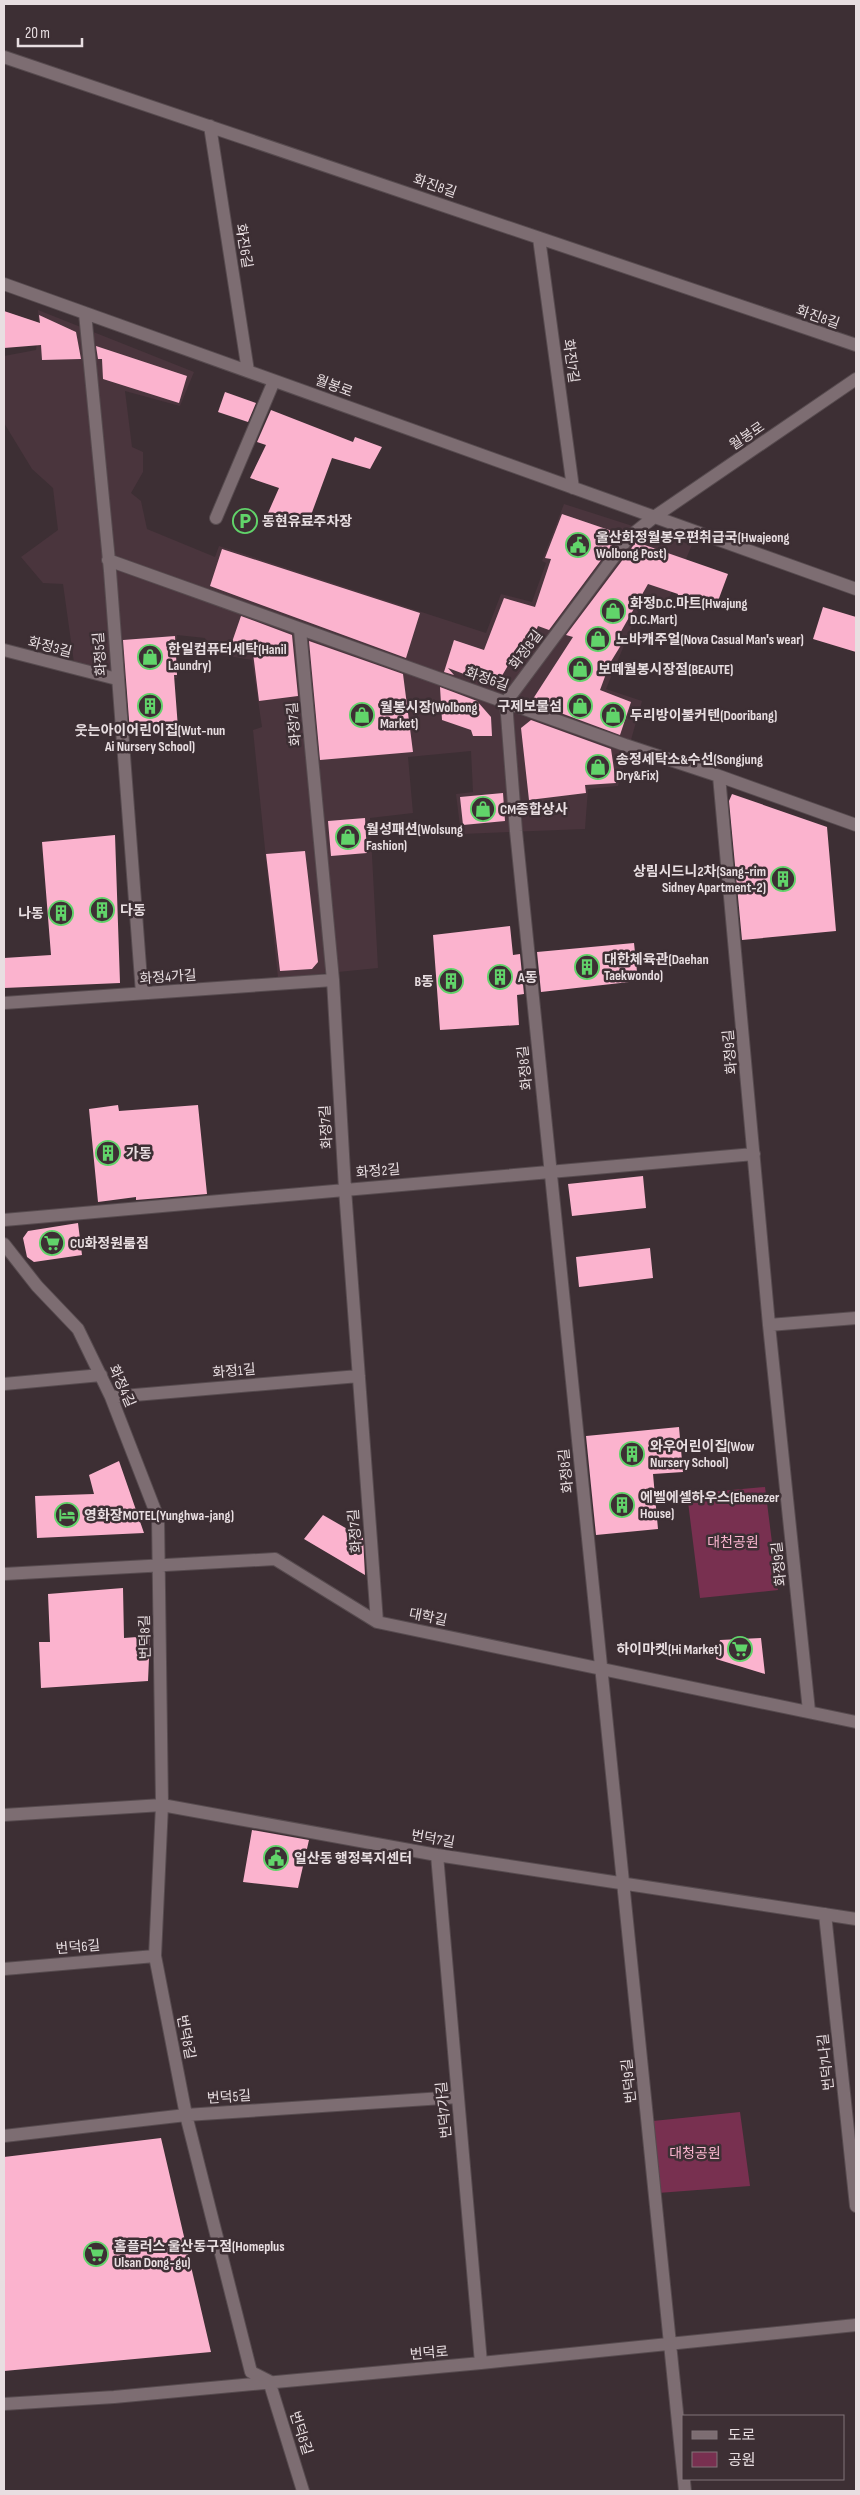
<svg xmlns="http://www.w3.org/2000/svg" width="860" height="2495" viewBox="0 0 860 2495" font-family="'Sofia Sans Condensed','Noto Sans KR',sans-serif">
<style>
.built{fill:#4a353d}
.green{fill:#783050}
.building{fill:#fbb3ce}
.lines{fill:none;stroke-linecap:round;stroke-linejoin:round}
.minor-casing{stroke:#574b4f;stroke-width:14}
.minor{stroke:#7d6d72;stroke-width:12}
.labels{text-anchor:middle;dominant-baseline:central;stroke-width:5;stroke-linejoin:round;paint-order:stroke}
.street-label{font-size:14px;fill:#e8dee1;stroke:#3d2f34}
.poi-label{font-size:14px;font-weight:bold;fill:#e8dee1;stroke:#3d2f34;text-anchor:start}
.park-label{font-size:14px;fill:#fab5cf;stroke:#3d2f34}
</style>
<rect width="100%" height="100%" fill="#3d2f34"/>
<!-- built -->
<path class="built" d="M38 310 194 372 180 406 125 391 132 447 143 452V472L131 493 141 501 147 529 215 557 219 546 486 633 501 594 532 602 546 563 542 561 564 504 692 545 665 607 642 602 606 689 642 701 618 786 588 789 585 829 461 834 456 794 473 792 471 751 408 757 413 813 370 818 378 968 278 978 253 730 262 727 252 660 210 653 205 638 177 635V678L117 679 74 663 63 584 43 583 21 557 58 530 53 488 32 469 4 423V356L36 350 39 330Z"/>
<!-- green -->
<path class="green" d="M765 1487 778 1590 700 1598 687 1494Z
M740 2112 750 2186 658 2193 653 2121Z"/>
<!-- building -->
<path class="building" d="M4 311 40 323 39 315 76 332 81 359 42 360 41 345 4 348Z
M96 346 187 376 179 403 103 379 102 359H98Z
M225 392 256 403 248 422 218 412Z
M271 410 353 442 355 437 382 447 370 469 332 458 307 526 268 513 279 488 250 478 266 445 257 442Z
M562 514 615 532 613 534 619 536 549 630 538 626 532 641 524 638 496 686 448 668 454 675 444 672 454 640 484 650 504 598 535 607 551 559 545 558Z
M636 542 728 574 715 609 677 598 678 594 648 584 619 635 626 637 610 663 600 690 631 702 620 735 531 702 573 637 566 635Z
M222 549 420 613 406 658 210 586Z
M823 607 856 617V652L813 639Z
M241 616 292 635 298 696 259 701 253 653 231 645Z
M175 636 177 675H174L178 728 130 733 123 640Z
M309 641 403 674 413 752 320 760Z
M440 687 477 701 491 717 492 736H473L471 730 442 720Z
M531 720 611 749 616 783 585 785 586 793 529 800 521 728Z
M503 793 505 821 463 825 460 797Z
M732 794 827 827 836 931 742 940 729 801Z
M365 818 367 853 331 856 328 821Z
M115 835 120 983 4 988V958L51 955 42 842Z
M305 851 318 962 312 969 280 971 266 854Z
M510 926 513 955 520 954 524 994 517 995 519 1025 440 1030 433 935Z
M634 943 638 981 541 992 537 952Z
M118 1105 119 1111 198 1105 207 1194 136 1200V1197L98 1202 89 1109Z
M643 1176 646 1208 572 1216 568 1184Z
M78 1223 82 1255 34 1262 27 1257 23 1238 28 1231Z
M650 1248 653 1278 579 1287 576 1257Z
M679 1427 683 1472 653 1474 658 1529 596 1535 586 1436Z
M119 1461 144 1533 37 1538 35 1496 94 1494 89 1475Z
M323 1515 363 1538 365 1575 304 1539Z
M123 1588 124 1638 150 1636 148 1681 41 1688 39 1642H50L48 1594Z
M761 1638 765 1674 716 1659 720 1640Z
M252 1830 309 1840 298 1888 243 1882Z
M161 2138 211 2352 4 2371V2157Z"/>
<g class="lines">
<defs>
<path id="minor" d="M4 57 856 345
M210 126 248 371
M539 238 573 488
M4 284 856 589
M85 313 110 571 142 993
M216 518 274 381
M108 560 625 745 719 776 856 825
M300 630 333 980 345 1189 377 1622
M4 650 117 679
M719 776 769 1325 809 1711
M4 1003 333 980
M4 1220 754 1154
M4 1244 37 1286 78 1329 111 1397 158 1518 162 1805 155 1956 186 2115 251 2372 269 2381 303 2491
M769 1325 856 1318
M4 1384 101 1375
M111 1397 359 1376
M4 1574 275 1559 377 1622 856 1722
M4 1815 162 1805 437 1855 856 1919
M437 1855 481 2363
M825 1914 856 2206
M4 1969 155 1956
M4 2136 186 2115 458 2097
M4 2404 114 2397 481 2363 856 2325
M685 2491 516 831 506 702 628 538 654 517 856 379"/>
</defs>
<!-- minor casing -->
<use href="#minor" class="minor-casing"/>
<!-- minor -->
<use href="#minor" class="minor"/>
</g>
<!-- icons -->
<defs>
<symbol id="parking-ring" viewBox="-11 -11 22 22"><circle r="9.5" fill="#3d2f34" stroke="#61d46a" stroke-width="1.5"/><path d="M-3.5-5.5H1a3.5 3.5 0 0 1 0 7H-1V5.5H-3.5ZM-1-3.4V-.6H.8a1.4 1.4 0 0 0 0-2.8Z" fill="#61d46a"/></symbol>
<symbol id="civic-ring" viewBox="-11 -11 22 22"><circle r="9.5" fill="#3d2f34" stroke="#61d46a" stroke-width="1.5"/><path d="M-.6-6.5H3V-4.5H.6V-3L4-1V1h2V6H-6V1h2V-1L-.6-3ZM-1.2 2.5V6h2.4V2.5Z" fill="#61d46a"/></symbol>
<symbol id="shop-ring" viewBox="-11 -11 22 22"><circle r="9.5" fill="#3d2f34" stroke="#61d46a" stroke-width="1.5"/><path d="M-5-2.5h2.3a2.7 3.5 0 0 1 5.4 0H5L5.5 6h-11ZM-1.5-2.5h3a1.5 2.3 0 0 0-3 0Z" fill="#61d46a"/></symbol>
<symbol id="building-ring" viewBox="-11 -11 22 22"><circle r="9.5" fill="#3d2f34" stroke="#61d46a" stroke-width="1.5"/><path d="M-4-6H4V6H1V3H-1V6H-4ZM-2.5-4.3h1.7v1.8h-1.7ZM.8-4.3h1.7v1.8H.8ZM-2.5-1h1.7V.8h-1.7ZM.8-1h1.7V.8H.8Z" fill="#61d46a"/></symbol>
<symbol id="supermarket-ring" viewBox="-11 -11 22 22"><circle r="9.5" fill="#3d2f34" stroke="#61d46a" stroke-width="1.5"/><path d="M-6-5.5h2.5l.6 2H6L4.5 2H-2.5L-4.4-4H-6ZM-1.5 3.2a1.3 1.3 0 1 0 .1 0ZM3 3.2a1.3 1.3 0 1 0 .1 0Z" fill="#61d46a"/></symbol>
<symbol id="hotel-ring" viewBox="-11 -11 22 22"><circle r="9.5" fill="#3d2f34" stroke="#61d46a" stroke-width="1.5"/><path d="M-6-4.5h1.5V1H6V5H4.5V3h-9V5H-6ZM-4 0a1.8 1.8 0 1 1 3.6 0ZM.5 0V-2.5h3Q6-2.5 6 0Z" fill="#61d46a"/></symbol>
</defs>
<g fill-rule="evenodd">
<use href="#parking-ring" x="231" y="507" width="28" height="28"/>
<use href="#civic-ring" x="564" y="531" width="28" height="28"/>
<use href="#shop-ring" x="599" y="597" width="28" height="28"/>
<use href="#shop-ring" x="584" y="625" width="28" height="28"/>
<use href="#shop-ring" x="136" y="643" width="28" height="28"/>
<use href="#shop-ring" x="566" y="655" width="28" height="28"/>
<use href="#building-ring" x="136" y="692" width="28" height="28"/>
<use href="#shop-ring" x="566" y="692" width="28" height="28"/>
<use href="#shop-ring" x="348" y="701" width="28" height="28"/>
<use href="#shop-ring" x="599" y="701" width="28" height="28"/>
<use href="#shop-ring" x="584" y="753" width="28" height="28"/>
<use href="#shop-ring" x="469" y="795" width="28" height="28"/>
<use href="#shop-ring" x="334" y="823" width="28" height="28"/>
<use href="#building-ring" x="769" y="865" width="28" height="28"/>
<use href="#building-ring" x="88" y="896" width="28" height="28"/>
<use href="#building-ring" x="47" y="899" width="28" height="28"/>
<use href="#building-ring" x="573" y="953" width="28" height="28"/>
<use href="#building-ring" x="486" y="963" width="28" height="28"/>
<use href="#building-ring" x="437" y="967" width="28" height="28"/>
<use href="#building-ring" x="94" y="1139" width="28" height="28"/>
<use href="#supermarket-ring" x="38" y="1229" width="28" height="28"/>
<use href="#building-ring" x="618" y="1440" width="28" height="28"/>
<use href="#building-ring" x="608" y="1491" width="28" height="28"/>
<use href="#hotel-ring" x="53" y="1501" width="28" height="28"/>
<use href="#supermarket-ring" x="726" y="1635" width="28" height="28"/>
<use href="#civic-ring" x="262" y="1844" width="28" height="28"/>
<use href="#supermarket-ring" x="82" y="2240" width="28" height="28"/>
</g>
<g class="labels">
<!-- street labels -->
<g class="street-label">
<text transform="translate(435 186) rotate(19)">화진8길</text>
<text transform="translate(244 246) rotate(81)">화진6길</text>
<text transform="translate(818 317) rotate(19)">화진8길</text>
<text transform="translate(571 361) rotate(82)">화진7길</text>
<text transform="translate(334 386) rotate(20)">월봉로</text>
<text transform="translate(747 436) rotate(-34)">월봉로</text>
<text transform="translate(50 647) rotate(14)">화정3길</text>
<text transform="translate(526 650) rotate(-53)">화정8길</text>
<text transform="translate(100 654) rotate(-94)">화정5길</text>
<text transform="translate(487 679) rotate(19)">화정6길</text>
<text transform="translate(294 724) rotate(-95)">화정7길</text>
<text transform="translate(168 977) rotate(-4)">화정4가길</text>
<text transform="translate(730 1052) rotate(-95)">화정9길</text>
<text transform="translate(525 1068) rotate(-96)">화정8길</text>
<text transform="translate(326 1127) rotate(-93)">화정7길</text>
<text transform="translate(378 1171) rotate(-5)">화정2길</text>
<text transform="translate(234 1371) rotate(-5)">화정1길</text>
<text transform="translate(122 1386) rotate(66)">화정4길</text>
<text transform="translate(566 1471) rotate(-96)">화정8길</text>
<text transform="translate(355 1531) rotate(-94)">화정7길</text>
<text transform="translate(779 1564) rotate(-96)">화정9길</text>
<text transform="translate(428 1617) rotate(11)">대학길</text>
<text transform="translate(145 1637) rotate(-91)">번덕8길</text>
<text transform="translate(433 1839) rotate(10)">번덕7길</text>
<text transform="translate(78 1947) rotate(-5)">번덕6길</text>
<text transform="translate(186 2037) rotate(79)">번덕8길</text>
<text transform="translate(826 2062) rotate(-96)">번덕7나길</text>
<text transform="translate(629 2081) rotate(-96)">번덕9길</text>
<text transform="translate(229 2097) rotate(-4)">번덕5길</text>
<text transform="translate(444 2110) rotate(-95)">번덕7가길</text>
<text transform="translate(429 2353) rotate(-5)">번덕로</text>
<text transform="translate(301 2433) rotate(72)">번덕8길</text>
</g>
<!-- poi labels -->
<g class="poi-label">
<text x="262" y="521">동현유료주차장</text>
<text x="596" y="537">울산화정월봉우편취급국(Hwajeong<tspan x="596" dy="16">Wolbong Post)</tspan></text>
<text x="630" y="603">화정D.C.마트(Hwajung<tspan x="630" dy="16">D.C.Mart)</tspan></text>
<text x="616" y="639">노바캐주얼(Nova Casual Man's wear)</text>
<text x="168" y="649">한일컴퓨터세탁(Hanil<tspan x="168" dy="16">Laundry)</tspan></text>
<text x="598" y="669">보떼월봉시장점(BEAUTE)</text>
<text x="562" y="706" text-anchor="end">구제보물섬</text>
<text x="380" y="707">월봉시장(Wolbong<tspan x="380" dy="16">Market)</tspan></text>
<text x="630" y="715">두리방이불커텐(Dooribang)</text>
<text x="150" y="730" text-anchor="middle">웃는아이어린이집(Wut-nun<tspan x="150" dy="16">Ai Nursery School)</tspan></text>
<text x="616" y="759">송정세탁소&amp;수선(Songjung<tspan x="616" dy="16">Dry&amp;Fix)</tspan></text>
<text x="500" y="809">CM종합상사</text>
<text x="366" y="829">월성패션(Wolsung<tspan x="366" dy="16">Fashion)</tspan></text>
<text x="766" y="871" text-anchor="end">상림시드니2차(Sang-rim<tspan x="766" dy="16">Sidney Apartment-2)</tspan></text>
<text x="120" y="910">다동</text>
<text x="44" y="913" text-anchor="end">나동</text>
<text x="604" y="959">대한체육관(Daehan<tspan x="604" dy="16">Taekwondo)</tspan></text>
<text x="518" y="977">A동</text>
<text x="434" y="981" text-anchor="end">B동</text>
<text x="126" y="1153">가동</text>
<text x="70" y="1243">CU화정원룸점</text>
<text x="650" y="1446">와우어린이집(Wow<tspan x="650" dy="16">Nursery School)</tspan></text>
<text x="640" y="1497">에벨에셀하우스(Ebenezer<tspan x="640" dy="16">House)</tspan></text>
<text x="84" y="1515">영화장MOTEL(Yunghwa-jang)</text>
<text x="722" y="1649" text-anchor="end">하이마켓(Hi Market)</text>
<text x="294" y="1858">일산동 행정복지센터</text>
<text x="114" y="2246">홈플러스 울산동구점(Homeplus<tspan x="114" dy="16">Ulsan Dong-gu)</tspan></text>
</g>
<!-- park labels -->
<g class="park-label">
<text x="733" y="1542">대천공원</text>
<text x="695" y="2153">대청공원</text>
</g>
</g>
<!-- border -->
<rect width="860" height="2495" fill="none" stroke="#e8dee1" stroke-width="10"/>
<!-- legend -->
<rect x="682" y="2415" width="162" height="65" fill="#3d2f34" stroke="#817579"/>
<rect x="692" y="2431" width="25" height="8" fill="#7d6d72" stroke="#817579"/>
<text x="728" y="2440" font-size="15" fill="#e8dee1">도로</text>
<rect x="692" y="2452" width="25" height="15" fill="#783050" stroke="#817579"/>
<text x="728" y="2465" font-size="15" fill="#e8dee1">공원</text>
<!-- scale -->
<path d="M18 38v8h64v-8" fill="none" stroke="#e8dee1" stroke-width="2.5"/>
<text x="25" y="38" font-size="15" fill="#e8dee1" stroke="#3d2f34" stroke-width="4" paint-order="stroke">20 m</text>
</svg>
